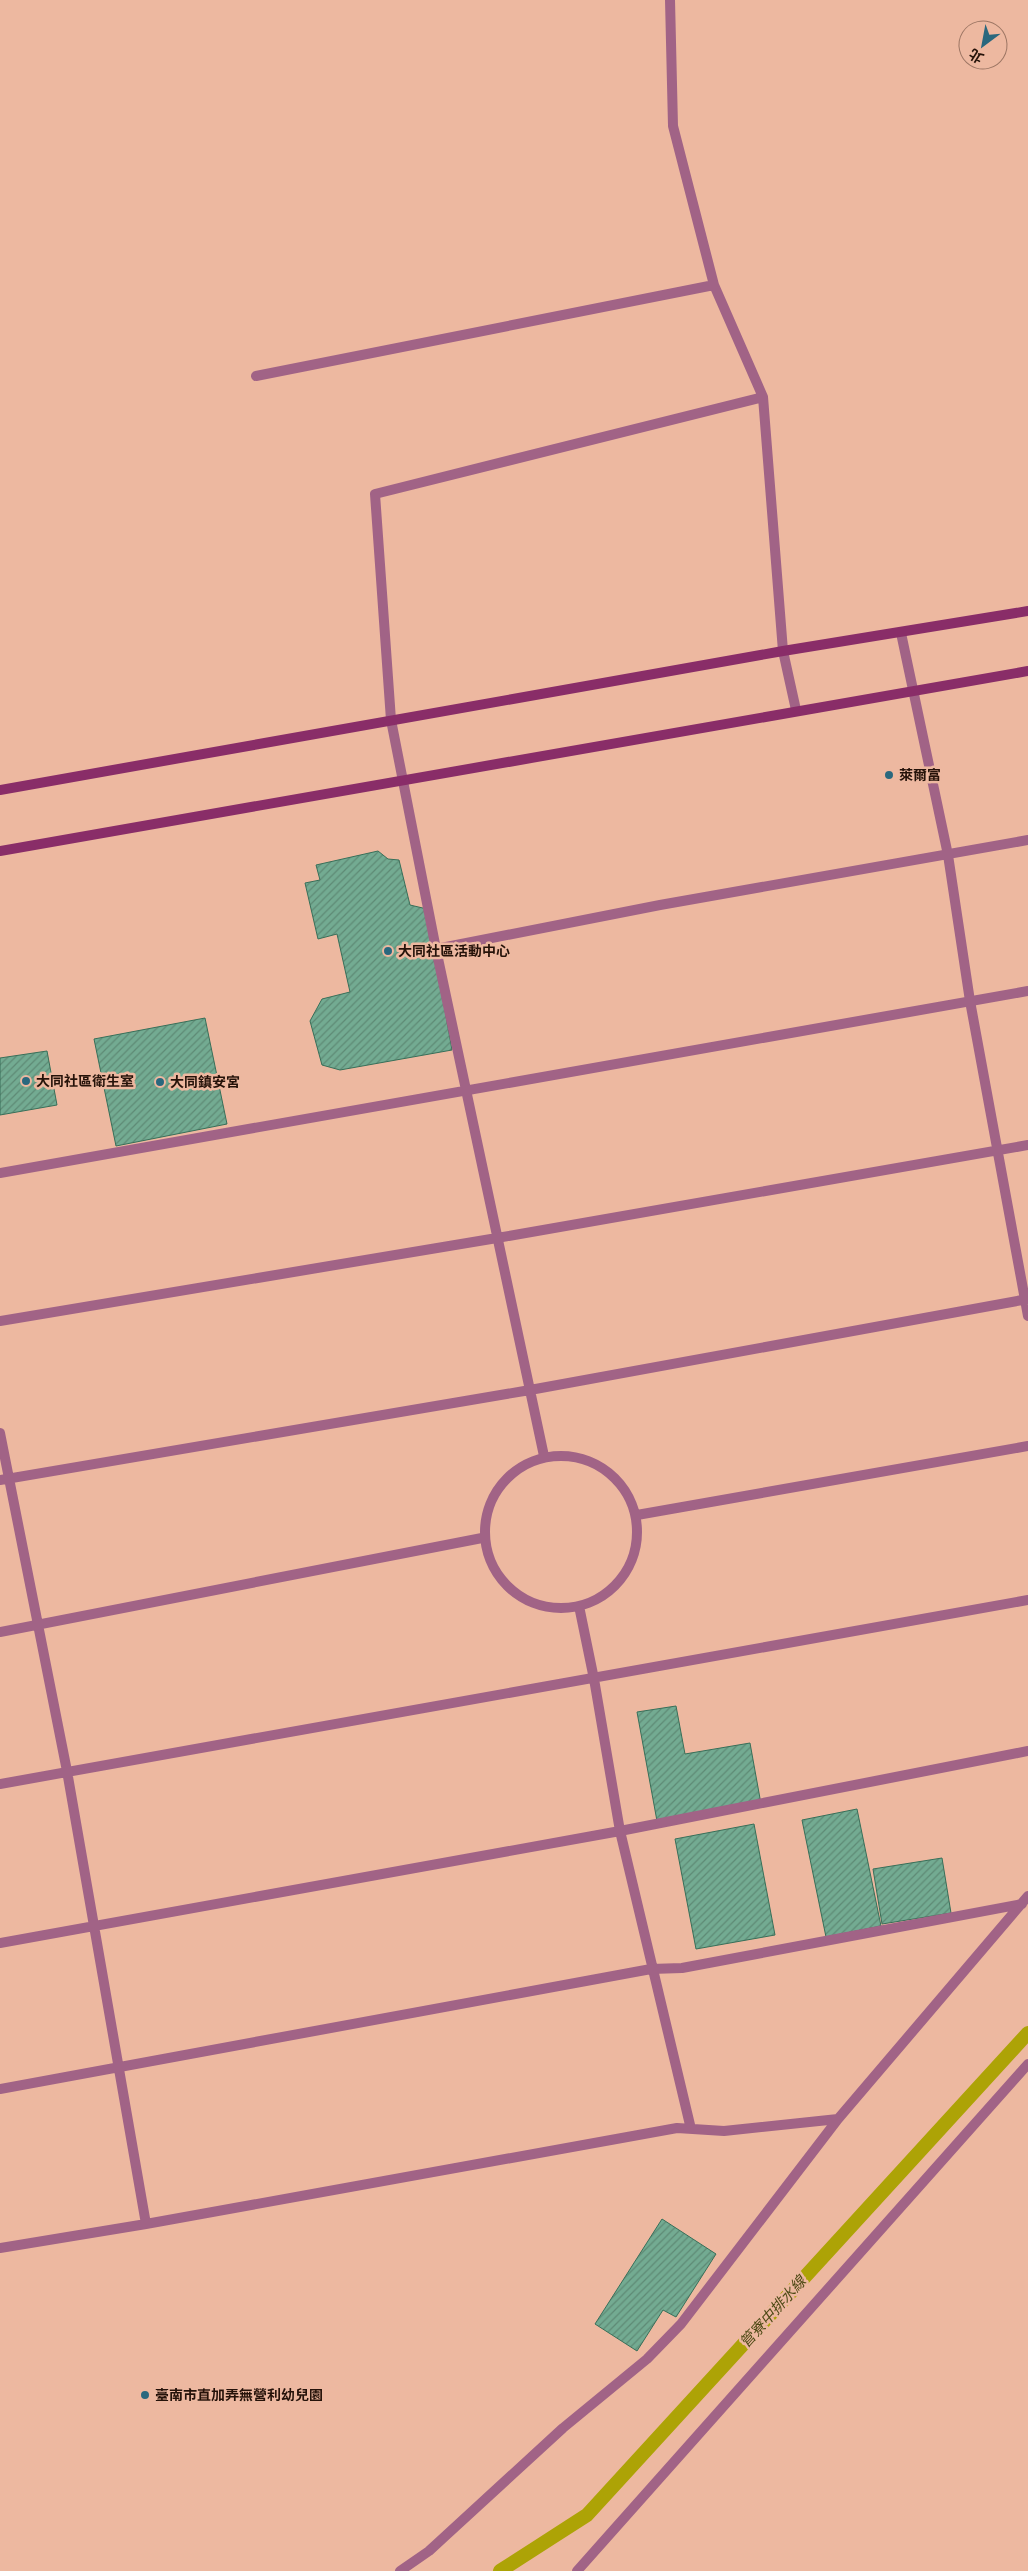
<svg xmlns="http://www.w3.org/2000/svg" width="1028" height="2571" viewBox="0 0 1028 2571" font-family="'Varela Round','Noto Sans TC',sans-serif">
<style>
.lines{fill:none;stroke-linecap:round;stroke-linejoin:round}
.stream{stroke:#ada306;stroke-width:14}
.building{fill:url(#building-hatch);stroke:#386f59}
.service{stroke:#a16386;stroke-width:10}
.secondary{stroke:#892d68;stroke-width:10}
.poi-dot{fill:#2a687e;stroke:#edb8a0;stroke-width:2}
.labels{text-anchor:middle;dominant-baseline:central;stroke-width:5;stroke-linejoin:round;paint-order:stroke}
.poi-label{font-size:14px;font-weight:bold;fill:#251209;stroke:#edb8a0;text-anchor:start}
.water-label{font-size:15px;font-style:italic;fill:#4e4a16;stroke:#edb8a0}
</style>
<defs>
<pattern id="building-hatch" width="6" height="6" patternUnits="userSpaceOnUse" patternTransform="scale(1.25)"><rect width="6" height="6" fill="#73ab92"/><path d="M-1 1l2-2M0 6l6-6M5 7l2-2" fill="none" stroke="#5e8a75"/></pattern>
</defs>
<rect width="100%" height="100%" fill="#edb8a0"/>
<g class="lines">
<!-- stream -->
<path class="stream" d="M500 2571 587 2515 1028 2033"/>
</g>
<!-- building -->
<path class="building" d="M378 851 388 859 399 860 410 905 427 909 452 1050 340 1070 322 1065 310 1021 322 999 350 992 337 934 318 939 305 883 320 880 316 865Z
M205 1018 227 1124 116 1146 94 1039Z
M47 1051 57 1105 0 1115V1058Z
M676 1706 685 1754 750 1743 761 1804 657 1821 637 1712Z
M857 1809 881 1926 826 1937 802 1820Z
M754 1824 775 1935 696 1949 675 1839Z
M942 1858 951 1913 882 1924 873 1869Z
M662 2219 716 2254 676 2317 663 2310 637 2351 595 2324Z"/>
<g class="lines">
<!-- service -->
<path class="service" d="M670 0 673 126 714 285 763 397 783 651 796 710
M256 376 714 285
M901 633 948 855 970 1001 1028 1316
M436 949 660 905 1028 840
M0 1173 1028 991
M0 1321 497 1238 1028 1145
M0 1433 67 1771 146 2224
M485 1532a76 76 0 1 1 152 0a76 76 0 1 1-152 0Z
M544 1456 436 949 391 720 375 494 763 397
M0 1480 530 1390 1028 1299
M637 1515 1028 1446
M579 1606 594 1679 620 1831 691 2129
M0 1632 482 1538
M0 1784 1028 1600
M0 1943 620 1831 1028 1751
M0 2089 651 1969 682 1968 1022 1904
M0 2248 146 2224 677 2128 724 2131 838 2119
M400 2571 429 2551 563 2428 647 2359 681 2324 838 2119 1028 1896
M577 2571 1028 2064"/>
<!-- secondary -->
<path class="secondary" d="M0 790 783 651 1028 611
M0 851 1028 671"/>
</g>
<!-- markers -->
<g class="poi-dot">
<circle cx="889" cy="775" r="5"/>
<circle cx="388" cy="951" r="5"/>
<circle cx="26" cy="1081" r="5"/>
<circle cx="160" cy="1082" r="5"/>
<circle cx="145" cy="2395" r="5"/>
</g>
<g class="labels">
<!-- poi labels -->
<g class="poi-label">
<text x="899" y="775">萊爾富</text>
<text x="398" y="951">大同社區活動中心</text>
<text x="36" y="1081">大同社區衛生室</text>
<text x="170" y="1082">大同鎮安宮</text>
<text x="155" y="2395">臺南市直加弄無營利幼兒園</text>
</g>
<!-- water labels -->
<g class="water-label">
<text transform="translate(773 2312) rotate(-48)">管寮中排水線</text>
</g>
</g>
<!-- north arrow -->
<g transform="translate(983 45) rotate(212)"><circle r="24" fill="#edb8a0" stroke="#9d7664"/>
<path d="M0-4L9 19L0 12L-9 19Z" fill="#2a687e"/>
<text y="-8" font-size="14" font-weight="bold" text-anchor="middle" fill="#251209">北</text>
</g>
</svg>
